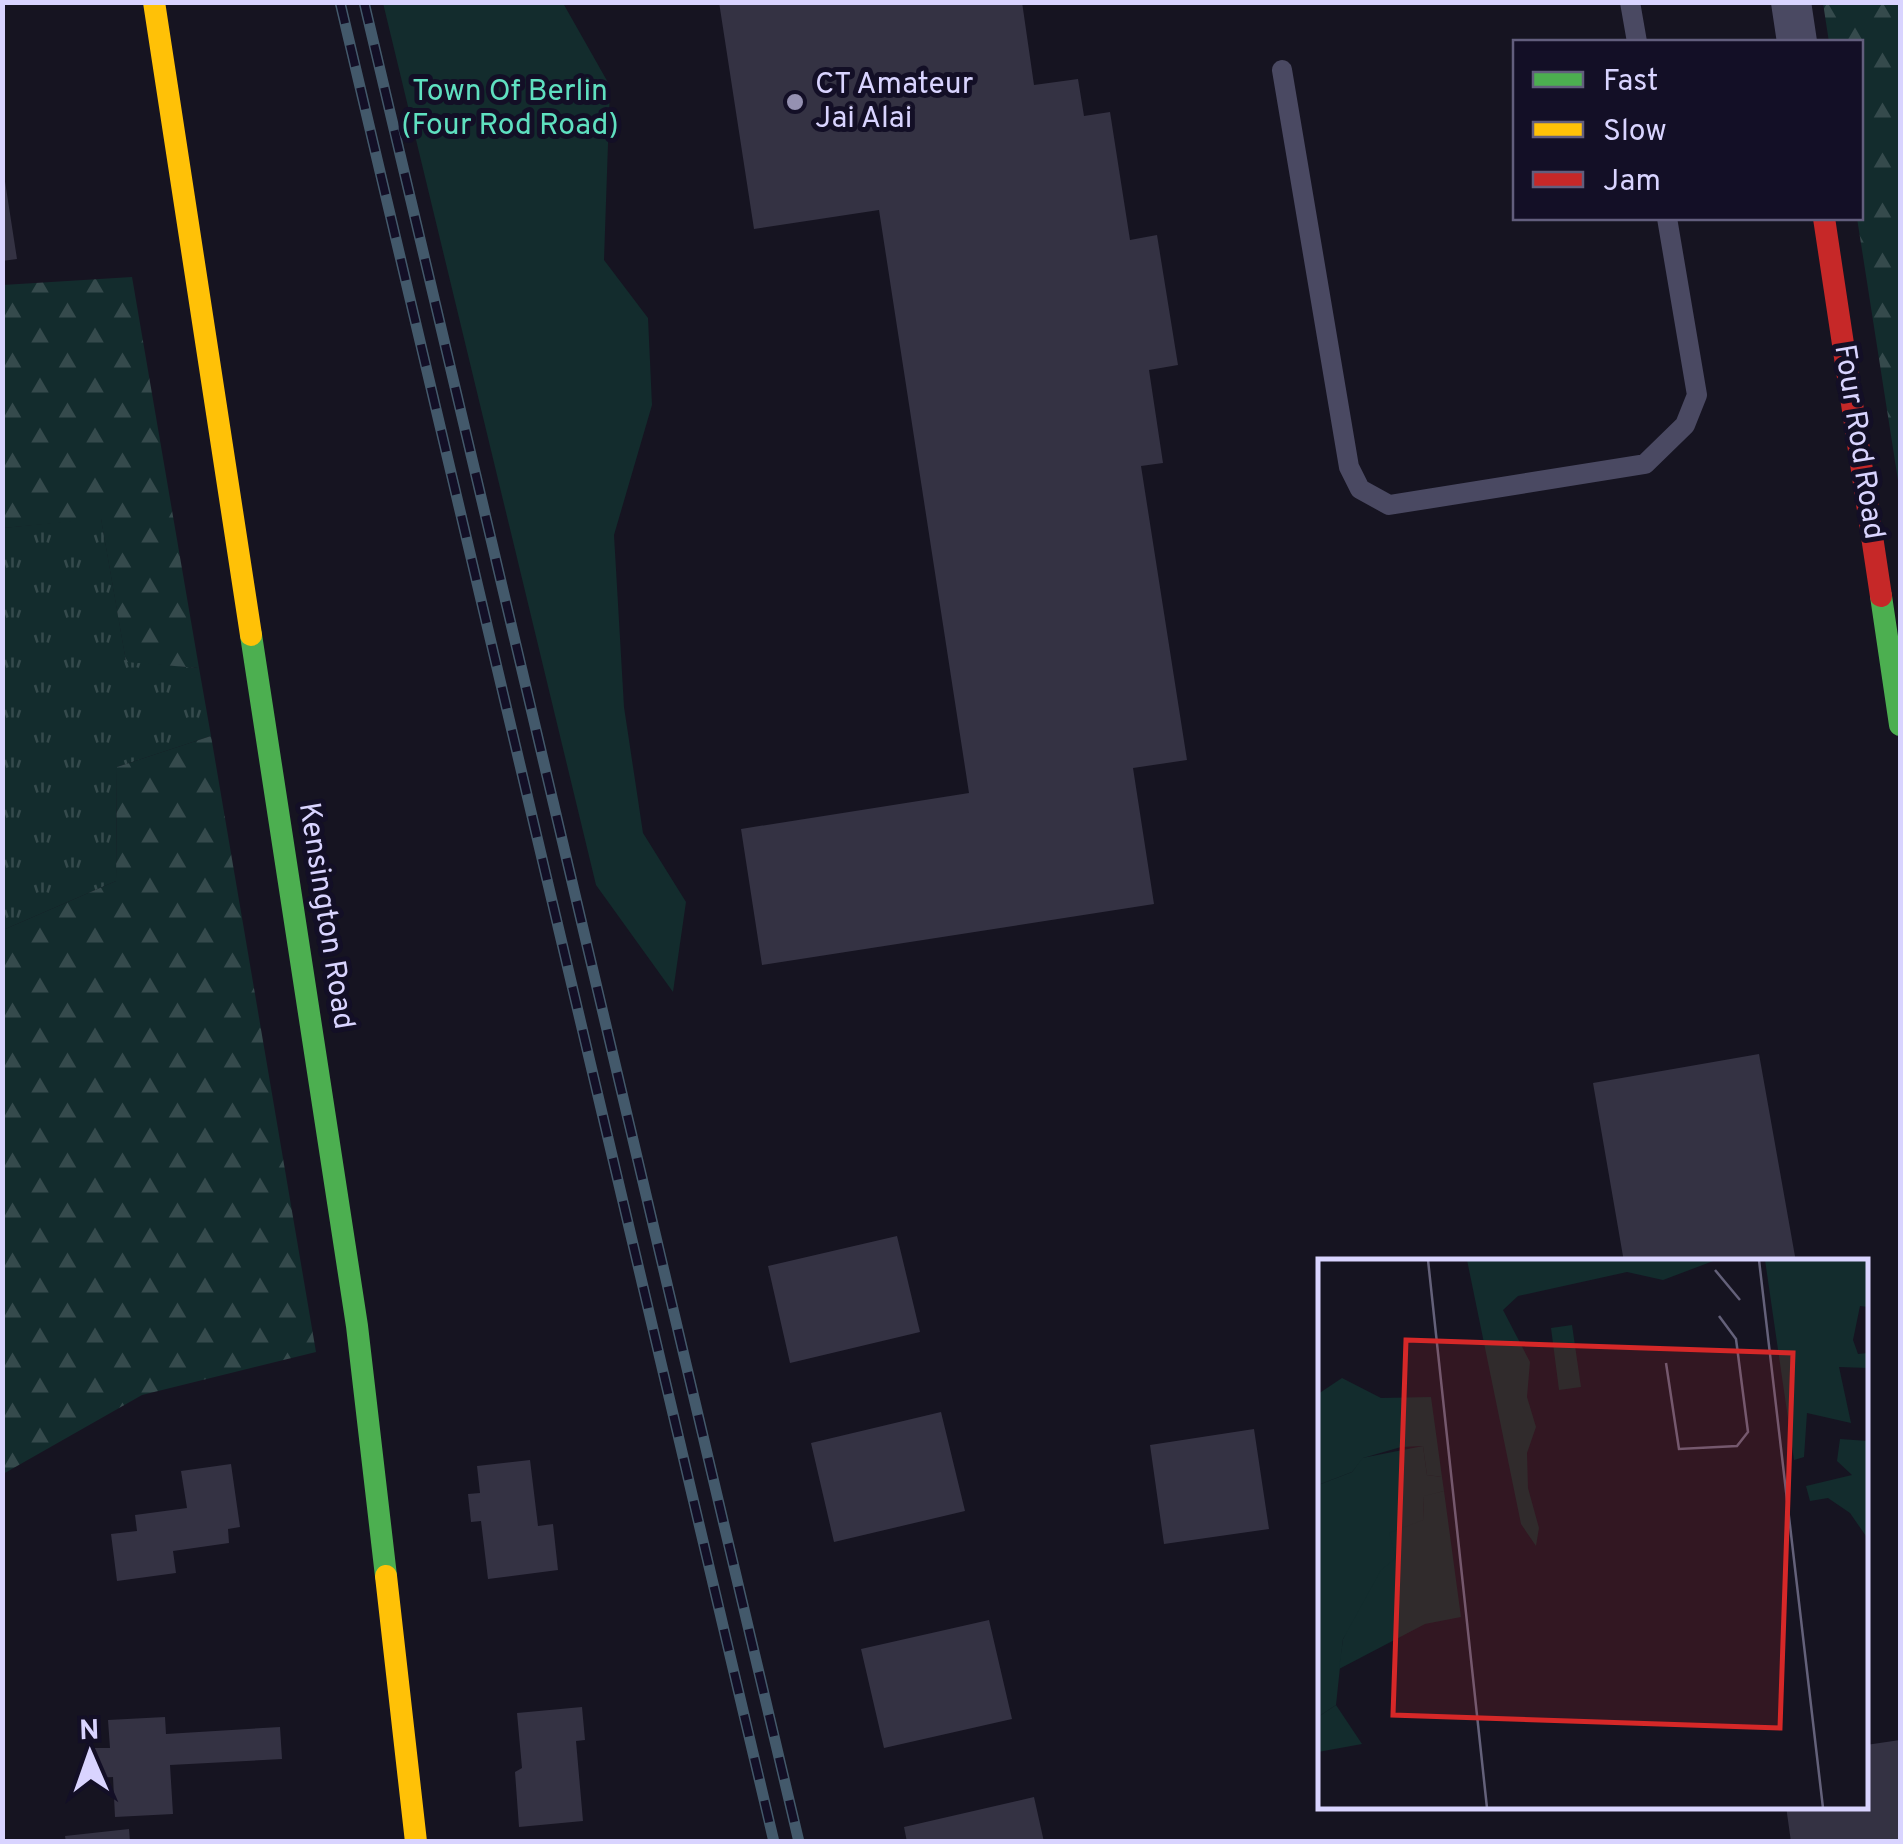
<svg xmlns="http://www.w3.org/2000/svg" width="1903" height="1844" viewBox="0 0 1903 1844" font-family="Overpass,sans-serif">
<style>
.grass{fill:url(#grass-tufts)}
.forest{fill:url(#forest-firs)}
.green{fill:#132c2d}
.building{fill:#343243}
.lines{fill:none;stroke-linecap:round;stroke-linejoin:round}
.lane{stroke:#4a4962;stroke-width:20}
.street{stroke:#4a4962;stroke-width:40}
.fast{stroke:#4caf50;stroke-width:22}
.slow{stroke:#ffc107;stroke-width:22}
.jam{stroke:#c62828;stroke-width:22}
.rail-casing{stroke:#43596b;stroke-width:11}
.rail{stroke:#130f26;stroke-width:8;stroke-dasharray:22;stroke-linecap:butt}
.poi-dot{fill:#9591b1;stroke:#130f26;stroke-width:4}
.labels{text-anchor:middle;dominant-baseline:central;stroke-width:10;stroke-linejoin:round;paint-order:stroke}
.poi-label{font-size:30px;fill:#d9d4ff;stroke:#130f26;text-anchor:start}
.park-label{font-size:30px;fill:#5fe0c0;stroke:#130f26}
.street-label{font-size:30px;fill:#d9d4ff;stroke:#130f26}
.inset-road{fill:none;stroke:#64617a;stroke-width:2.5}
.view{fill:#d62828;fill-opacity:0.15;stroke:#d62828;stroke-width:5}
.inset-edge{fill:none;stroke:#d9d4ff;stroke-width:5}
</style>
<defs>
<pattern id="grass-tufts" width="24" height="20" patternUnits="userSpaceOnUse" patternTransform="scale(2.5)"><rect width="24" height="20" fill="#132c2d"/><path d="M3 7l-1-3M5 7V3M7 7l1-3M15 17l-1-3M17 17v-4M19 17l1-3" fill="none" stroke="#354a4c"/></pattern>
<pattern id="forest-firs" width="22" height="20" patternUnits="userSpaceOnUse" patternTransform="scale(2.5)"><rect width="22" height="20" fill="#132c2d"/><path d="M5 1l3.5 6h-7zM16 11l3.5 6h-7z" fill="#354a4c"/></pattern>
</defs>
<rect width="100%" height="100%" fill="#161421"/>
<!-- grass -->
<path class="grass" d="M101 518 126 661 199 668 211 736 117 767 116 881 3 930V528Z"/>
<!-- forest -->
<path class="forest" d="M1823 3H1900V493L1857 218H1860V42H1829Z
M132 277 199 668 126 662 101 519 3 528V285Z
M211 736 316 1352 142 1395 3 1474V930L116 881 117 767Z"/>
<!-- green -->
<path class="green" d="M383 3H563L610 86 604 260 648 318 652 405 614 535 624 707 643 833 686 902 673 992 596 885Z"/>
<!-- building -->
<path class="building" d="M719 2H1022L1034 85 1078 79 1084 116 1110 112 1130 240 1157 235 1178 365 1149 370 1163 463 1141 466 1187 760 1133 768 1154 904 762 965 741 829 969 793 879 210 754 229Z
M2 162 17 259 2 261Z
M1759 1054 1796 1262H1624L1593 1083Z
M897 1236 920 1332 790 1363 768 1266Z
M941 1412 965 1511 834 1542 811 1443Z
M1254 1429 1269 1529 1164 1544 1150 1445Z
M530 1460 538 1526 553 1524 558 1570 488 1579 481 1521 471 1522 468 1494 480 1493 477 1466Z
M231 1464 240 1527 228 1529 229 1543 173 1551 176 1573 117 1581 111 1534 137 1531 135 1515 187 1508 181 1471Z
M989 1620 1012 1719 884 1748 861 1649Z
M582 1707 585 1740 576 1741 583 1821 519 1827 515 1772 522 1768 517 1713Z
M165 1717 166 1734 280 1727 282 1759 170 1765 173 1814 115 1817 113 1777 96 1778 94 1748H110L108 1720Z
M1900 1740V1842H1791L1786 1806H1866V1745Z
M1034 1797 1044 1842H907L904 1827Z
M129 1829 130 1842H66L65 1836Z"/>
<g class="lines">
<!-- lane -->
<path class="lane" d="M1630 2 1637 42
M1282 70 1349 467 1360 489 1389 505 1645 464 1685 425 1697 395 1667 218"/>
<!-- street -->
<path class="street" d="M1791 2 1797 42"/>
<!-- fast -->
<path class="fast" d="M1881 596 1900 725
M251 635 357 1326 386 1576"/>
<!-- slow -->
<path class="slow" d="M154 2 251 635
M386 1576 416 1842"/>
<!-- jam -->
<path class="jam" d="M1824 218 1881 596"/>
<defs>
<path id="rail" d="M340 2 774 1842
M364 2 799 1842"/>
</defs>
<!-- rail casing -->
<use href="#rail" class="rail-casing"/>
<!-- rail -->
<use href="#rail" class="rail"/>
</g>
<!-- markers -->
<circle class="poi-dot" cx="795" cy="102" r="10"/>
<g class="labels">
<!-- poi labels -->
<g class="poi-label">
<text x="815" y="85">CT Amateur<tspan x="815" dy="34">Jai Alai</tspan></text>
</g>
<!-- park labels -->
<g class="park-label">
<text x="510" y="92">Town Of Berlin<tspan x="510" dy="34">(Four Rod Road)</tspan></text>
</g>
<!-- street labels -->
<g class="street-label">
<text transform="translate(1858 442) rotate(81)">Four Rod Road</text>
<text transform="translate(325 916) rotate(81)">Kensington Road</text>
</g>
</g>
<!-- overview -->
<g transform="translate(1318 1259)">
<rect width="550" height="550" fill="#161421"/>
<path d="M105 187 109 216 124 218 126 232 106 238 105 261 25 380 18 446 0 458V226L34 213 44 199Z" fill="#132c2d"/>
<path d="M447 1H550V48L542 47 535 81 540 95 550 94V109L521 108 533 164 489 154 486 198 476 201ZM24 119 63 139 113 138 124 218 109 216 105 187 83 188 45 199 34 213 0 226V135ZM522 180 550 182V364V280L532 254 510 239 492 242 488 227 534 216 519 202ZM126 232 143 358 107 365 21 410 25 380 63 311 78 299 71 274 105 261 106 237ZM18 446 44 485 0 493V458Z" fill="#132c2d"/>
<path d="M149 1H398L345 21 309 13 200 37 185 51 212 103 209 138 218 168 209 194 210 229 221 269 218 287 203 265ZM254 66 263 128 241 131 233 69Z" fill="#132c2d"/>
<path class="inset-road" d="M110 1 169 549M441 1 505 549M397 11 422 41M348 104 361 190 419 187 430 173 418 80 401 57"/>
<path class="view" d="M88 81 475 94 462 469 75 456Z"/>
<rect width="550" height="550" class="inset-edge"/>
</g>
<!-- border -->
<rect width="1903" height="1844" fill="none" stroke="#d9d4ff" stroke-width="10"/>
<!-- legend -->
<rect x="1513" y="40" width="350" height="180" fill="#130f26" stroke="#625e7d" stroke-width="2.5"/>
<rect x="1533" y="72" width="50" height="15" fill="#4caf50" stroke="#625e7d" stroke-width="2.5"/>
<text x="1603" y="90" font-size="30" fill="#d9d4ff">Fast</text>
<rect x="1533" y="122" width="50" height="15" fill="#ffc107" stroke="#625e7d" stroke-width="2.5"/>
<text x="1603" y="140" font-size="30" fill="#d9d4ff">Slow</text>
<rect x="1533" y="172" width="50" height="15" fill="#c62828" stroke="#625e7d" stroke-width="2.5"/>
<text x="1603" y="190" font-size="30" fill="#d9d4ff">Jam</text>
<!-- north arrow -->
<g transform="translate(90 1754) rotate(358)" stroke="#130f26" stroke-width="8" paint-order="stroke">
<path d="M0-8L18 38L0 25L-18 38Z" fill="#d9d4ff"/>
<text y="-15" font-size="28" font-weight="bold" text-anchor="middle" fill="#d9d4ff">N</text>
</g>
</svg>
